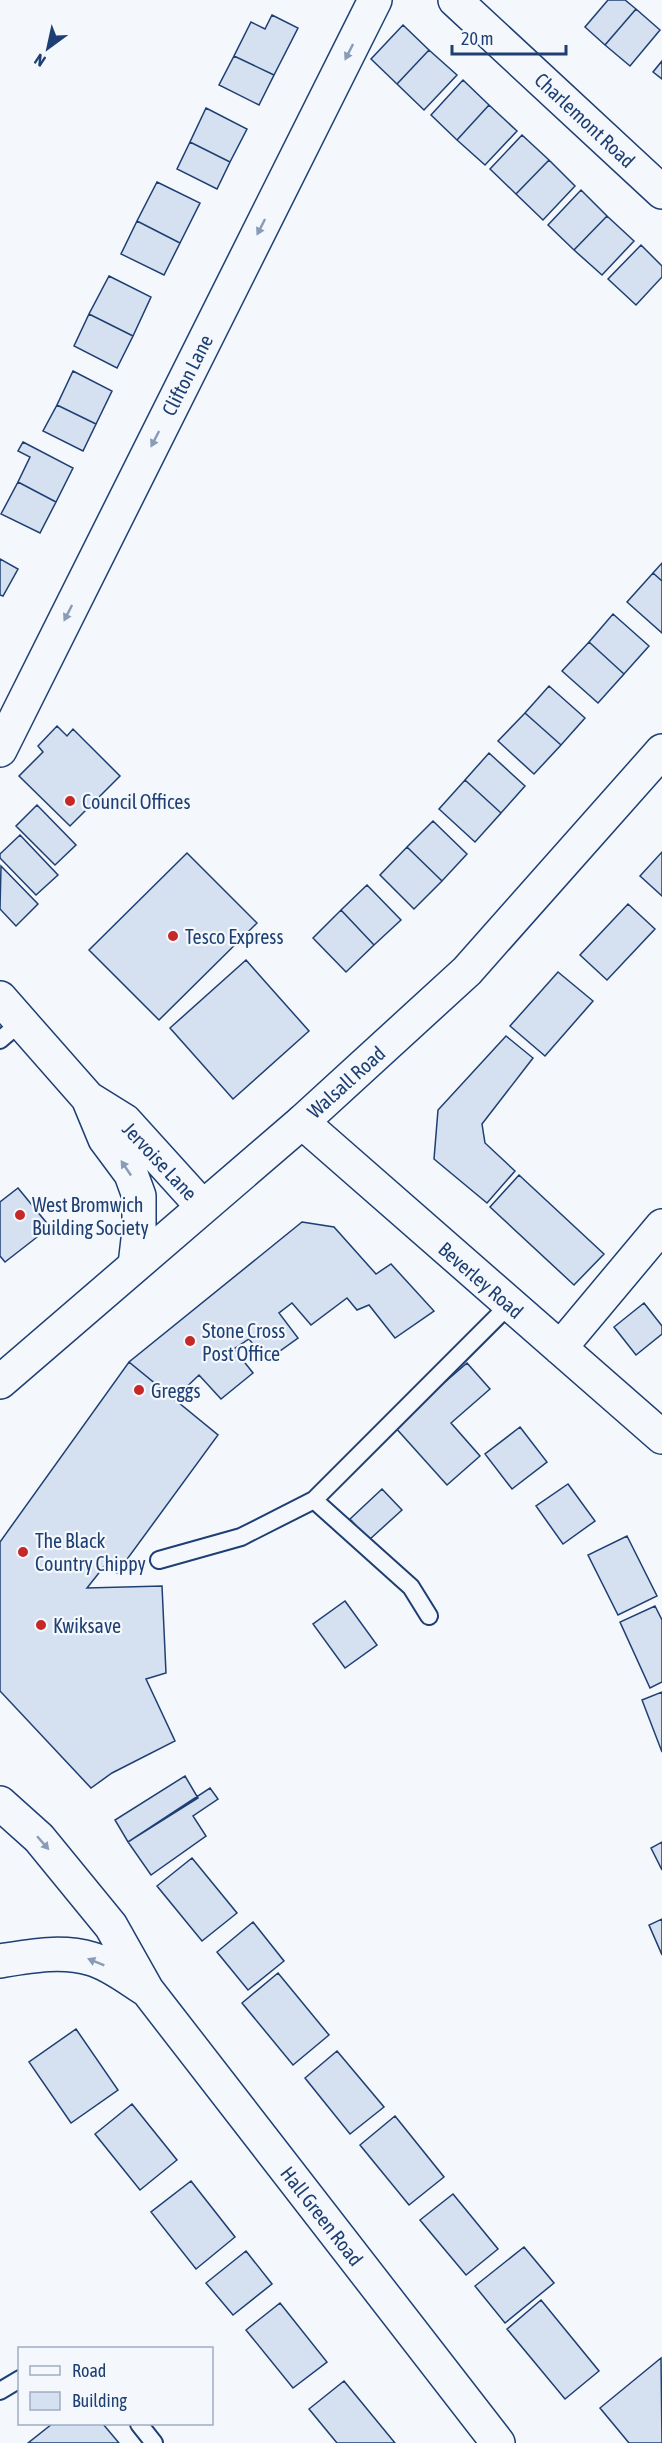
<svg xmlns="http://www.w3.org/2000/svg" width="662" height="2443" viewBox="0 0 662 2443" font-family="'Asap Condensed',sans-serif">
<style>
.building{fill:#d5e0f0;stroke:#1d3f73;stroke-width:1.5}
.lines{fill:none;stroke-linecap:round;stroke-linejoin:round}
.lane-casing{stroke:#1d3f73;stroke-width:20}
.street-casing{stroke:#1d3f73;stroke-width:36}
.secondary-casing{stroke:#1d3f73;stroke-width:36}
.primary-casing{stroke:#1d3f73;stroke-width:36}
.lane{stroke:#f4f7fb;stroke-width:16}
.street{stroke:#f4f7fb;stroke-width:33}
.secondary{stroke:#f4f7fb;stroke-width:33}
.primary{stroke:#f4f7fb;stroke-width:33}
.oneway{fill:#889bb7}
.poi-dot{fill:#c62828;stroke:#f4f7fb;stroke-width:2}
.labels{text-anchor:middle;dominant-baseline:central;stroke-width:4.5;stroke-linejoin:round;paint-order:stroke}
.street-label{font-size:20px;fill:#1d3f73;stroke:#f4f7fb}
.poi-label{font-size:20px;fill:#1d3f73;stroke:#f4f7fb;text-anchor:start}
</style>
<rect width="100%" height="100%" fill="#f4f7fb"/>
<!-- building -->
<path class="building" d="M608 0H625L636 9 605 45 585 27Z
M636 9 660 30 630 66 605 45Z
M272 15 298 28 274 75 234 56 251 22 265 29Z
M403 25 429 50 397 84 371 59Z
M429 50 457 75 424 110 397 84Z
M234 56 274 75 259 105 219 85Z
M662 61V79L653 72Z
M463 80 489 105 457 140 431 115Z
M489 105 517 131 485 165 457 140Z
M206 108 247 129 230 162 190 142Z
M522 135 549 160 516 194 490 169Z
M190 142 230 162 217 189 177 169Z
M549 160 575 186 543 220 516 194Z
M157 182 200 203 180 243 137 221Z
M581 190 607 216 574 250 548 225Z
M607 216 634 241 602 275 574 250Z
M137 221 180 243 164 275 121 254Z
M641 245 662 266V277L636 305 608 279Z
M109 276 151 297 133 336 89 314Z
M89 314 133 336 117 368 74 346Z
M73 371 112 391 96 424 57 405Z
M57 405 96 424 83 451 43 431Z
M23 442 73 468 56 502 18 482 30 457 18 451Z
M18 482 56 502 40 533 1 514Z
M0 559 18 569 3 596 0 595Z
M662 563V581L653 573Z
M653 573 662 581V633L627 602Z
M613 614 649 646 624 674 589 642Z
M589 642 624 674 598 703 562 671Z
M549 686 585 718 561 745 525 713Z
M525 713 561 745 534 774 498 741Z
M57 726 67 736 73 729 120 776 70 826 19 776 43 752 38 746Z
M489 753 525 786 501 813 465 780Z
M465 780 501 813 475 842 439 809Z
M37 805 76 845 55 865 16 826Z
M433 821 467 854 442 881 407 847Z
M20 835 58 875 36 895 0 858V854Z
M407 847 442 881 414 909 380 875Z
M662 852V896L640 876Z
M187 853 257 923 159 1020 89 950Z
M1 866 38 904 16 926 0 909Z
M367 885 401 920 374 945 341 910Z
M628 904 655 929 607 980 580 955Z
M341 910 374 945 346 972 313 938Z
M246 960 309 1031 233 1099 170 1028Z
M558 972 593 1001 545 1056 510 1026Z
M506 1036 533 1058 482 1124 485 1143 515 1171 487 1203 434 1159 438 1110Z
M519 1175 604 1254 574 1285 490 1207Z
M18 1188 50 1227 5 1262 0 1256V1202Z
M302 1222 334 1227 376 1274 391 1264 434 1311 395 1338 369 1305 357 1310 347 1298 311 1325 292 1303 279 1313 298 1338 266 1361 249 1339 234 1349 253 1373 221 1399 199 1375 174 1399 129 1362Z
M644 1303 662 1326V1334L636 1355 614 1327Z
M129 1362 218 1435 117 1573 106 1564 87 1588 162 1586 166 1673 146 1679 175 1741 112 1773 91 1788 0 1691V1542Z
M467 1363 490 1389 451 1423 480 1456 447 1485 394 1426Z
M520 1427 547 1462 512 1489 485 1454Z
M568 1484 595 1521 563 1544 536 1506Z
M382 1489 402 1510 369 1540 350 1519Z
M627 1536 657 1596 618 1615 588 1555Z
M345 1601 377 1645 345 1668 313 1624Z
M655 1606 662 1620V1682L650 1688 620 1622Z
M662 1692V1752L642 1700Z
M185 1776 198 1798 128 1842 115 1820Z
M210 1788 218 1799 193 1816 206 1836 151 1875 128 1842Z
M662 1842V1870L651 1848Z
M192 1858 237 1913 202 1941 157 1886Z
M662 1919V1955L649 1925Z
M253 1922 284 1961 248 1990 217 1952Z
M278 1973 329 2035 293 2065 242 2003Z
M76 2029 118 2090 71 2123 29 2062Z
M337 2051 384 2107 350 2134 305 2078Z
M132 2104 177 2160 140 2190 95 2134Z
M395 2116 444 2177 409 2205 360 2145Z
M191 2181 235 2237 196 2269 151 2212Z
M453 2194 498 2249 466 2275 420 2220Z
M524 2247 554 2283 505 2323 475 2286Z
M246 2251 272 2284 233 2315 206 2283Z
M541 2300 599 2371 565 2399 507 2329Z
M280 2303 327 2362 293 2388 246 2330Z
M661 2358 662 2443H629L600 2408Z
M344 2381 395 2443H337L309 2409Z
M52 2424H103L119 2443H28Z"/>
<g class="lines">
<defs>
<path id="lane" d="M0 1040 21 1022
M314 1500 509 1305
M159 1560 241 1537 314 1500 411 1587 429 1616
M0 2391 20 2379
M139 2424 154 2443"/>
<path id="street" d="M455 0 662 192
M0 750 375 0
M302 1122 662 1437
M560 1348 662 1226"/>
<path id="secondary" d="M0 998 88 1098 125 1121 202 1206
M88 1098 105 1139 131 1174 139 1196V1231L135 1265
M0 1803 39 1838 111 1926 147 1990 498 2443
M0 1961C30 1956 62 1950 92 1959 110 1964 129 1979 145 1989"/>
<path id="primary" d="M0 1382 302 1122 467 971 662 751"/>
</defs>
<!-- lane casing -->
<use href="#lane" class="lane-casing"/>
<!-- street casing -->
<use href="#street" class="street-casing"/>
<!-- secondary casing -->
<use href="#secondary" class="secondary-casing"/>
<!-- primary casing -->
<use href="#primary" class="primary-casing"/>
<!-- lane -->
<use href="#lane" class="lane"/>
<!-- street -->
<use href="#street" class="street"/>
<!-- secondary -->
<use href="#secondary" class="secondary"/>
<!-- primary -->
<use href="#primary" class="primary"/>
</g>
<!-- one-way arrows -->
<defs><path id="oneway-solid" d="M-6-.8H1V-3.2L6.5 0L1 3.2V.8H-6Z" transform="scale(1.5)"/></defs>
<g class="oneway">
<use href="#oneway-solid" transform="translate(349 52) rotate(117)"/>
<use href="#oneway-solid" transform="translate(261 227) rotate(117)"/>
<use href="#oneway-solid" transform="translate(155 439) rotate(117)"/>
<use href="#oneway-solid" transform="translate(68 613) rotate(117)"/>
<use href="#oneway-solid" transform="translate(126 1168) rotate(-124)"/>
<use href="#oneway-solid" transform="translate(43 1843) rotate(49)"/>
<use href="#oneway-solid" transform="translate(96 1962) rotate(-158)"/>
</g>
<!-- markers -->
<g class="poi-dot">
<circle cx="70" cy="801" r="6"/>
<circle cx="173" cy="936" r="6"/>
<circle cx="20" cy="1215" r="6"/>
<circle cx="190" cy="1341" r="6"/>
<circle cx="139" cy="1390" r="6"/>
<circle cx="23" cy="1552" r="6"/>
<circle cx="41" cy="1625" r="6"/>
</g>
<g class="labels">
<!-- street labels -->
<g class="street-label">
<text transform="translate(585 120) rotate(43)">Charlemont Road</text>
<text transform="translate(187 375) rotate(-63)">Clifton Lane</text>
<text transform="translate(346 1082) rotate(-42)">Walsall Road</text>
<text transform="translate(160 1161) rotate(47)">Jervoise Lane</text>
<text transform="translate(481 1280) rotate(41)">Beverley Road</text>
<text transform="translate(322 2216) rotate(52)">Hall Green Road</text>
</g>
<!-- poi labels -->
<g class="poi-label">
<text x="82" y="801">Council Offices</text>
<text x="185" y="936">Tesco Express</text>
<text x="32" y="1204">West Bromwich<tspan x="32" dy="23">Building Society</tspan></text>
<text x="202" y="1330">Stone Cross<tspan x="202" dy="23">Post Office</tspan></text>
<text x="151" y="1390">Greggs</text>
<text x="35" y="1540">The Black<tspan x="35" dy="23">Country Chippy</tspan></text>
<text x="53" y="1625">Kwiksave</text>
</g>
</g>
<!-- legend -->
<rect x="18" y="2347" width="195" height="78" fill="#f4f7fb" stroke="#9eadc5" stroke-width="1.5"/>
<rect x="30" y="2366" width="30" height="9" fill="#f4f7fb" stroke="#9eadc5" stroke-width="1.5"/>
<text x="72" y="2377" font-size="18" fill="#1d3f73">Road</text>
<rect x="30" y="2392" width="30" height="18" fill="#d5e0f0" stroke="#9eadc5" stroke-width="1.5"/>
<text x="72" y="2407" font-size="18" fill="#1d3f73">Building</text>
<!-- north arrow -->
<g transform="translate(48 48) rotate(213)" stroke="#f4f7fb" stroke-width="4.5" paint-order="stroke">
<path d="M0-4.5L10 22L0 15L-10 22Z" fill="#1d3f73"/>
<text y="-9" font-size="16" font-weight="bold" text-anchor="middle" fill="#1d3f73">N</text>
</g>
<!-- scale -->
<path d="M452 45v9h114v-9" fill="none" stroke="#1d3f73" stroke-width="3"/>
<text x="461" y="45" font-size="18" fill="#1d3f73" stroke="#f4f7fb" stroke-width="4.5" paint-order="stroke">20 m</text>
</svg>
